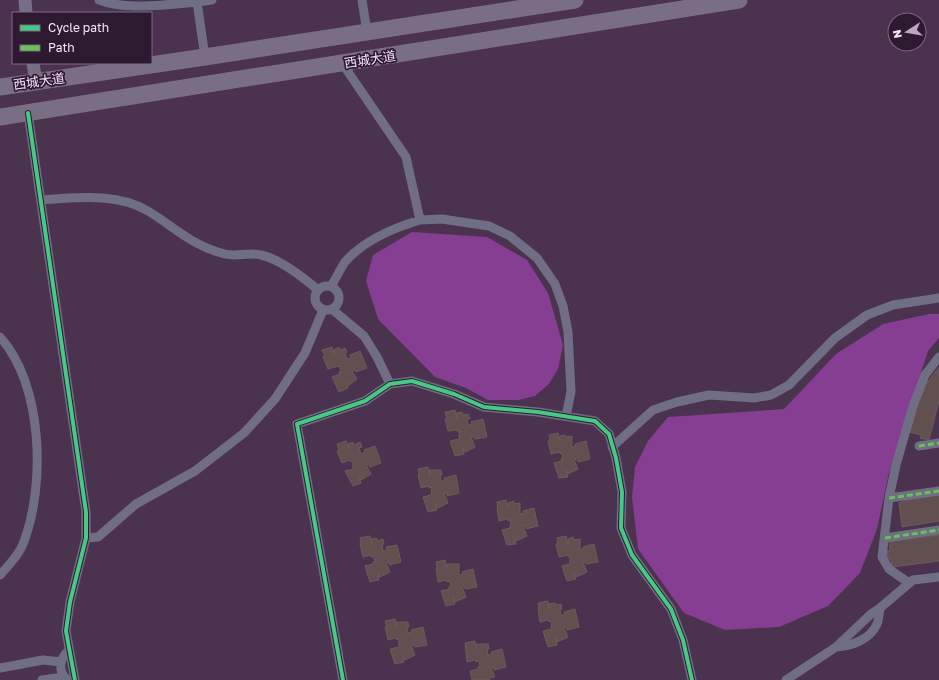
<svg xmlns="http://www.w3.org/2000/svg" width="939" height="680" viewBox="0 0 939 680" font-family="'Golos Text','Noto Sans SC',sans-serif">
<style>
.forest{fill:#853e91}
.building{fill:#625050;stroke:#6d5b59}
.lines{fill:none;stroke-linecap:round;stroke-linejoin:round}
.street{stroke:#706e85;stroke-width:9}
.secondary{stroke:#746e86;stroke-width:13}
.highway{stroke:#7a6e85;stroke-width:17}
.quiet{stroke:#66c356;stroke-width:3;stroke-dasharray:6 3;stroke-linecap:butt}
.cycleway-casing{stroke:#2d1a31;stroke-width:6}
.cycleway{stroke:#46c982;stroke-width:4}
.labels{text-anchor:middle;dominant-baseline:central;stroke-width:3.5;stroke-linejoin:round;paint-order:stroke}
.street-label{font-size:13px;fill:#fbe5fe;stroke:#2d1a31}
</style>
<rect width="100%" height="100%" fill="#4b324e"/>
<!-- forest -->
<path class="forest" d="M412 232 487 237 527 260 548 293 563 345 558 369 549 384 535 396 519 400H488L466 388 435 377 378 319 366 281 373 255Z
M929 314H939V338L928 351 889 473 877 529 860 573 828 606 779 627 725 630 684 613 638 549 632 497 635 467 648 441 668 417 784 409 836 354 883 324Z"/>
<!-- building -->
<path class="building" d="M332 347 335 355 334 350 339 347 340 350 345 348 347 352 345 353 347 359 351 358 350 355 360 351 367 368 356 372 355 370 352 371 357 379 348 386 345 382 348 388 339 392 332 377 340 374 339 372 341 371 339 366 328 369 323 357 325 356 322 350Z
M939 367V401L929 440 920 438 921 435 910 432 922 389Z
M455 410 457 419 456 413 462 412 463 415 468 414 470 419H467L468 425 472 424 471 422 483 419 487 437 475 439 474 437H471L475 447 465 452 463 447 464 454 455 456 450 441 459 439V431H457L456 430 448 431 445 419 447 418 445 412Z
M558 433 560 441V436L565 435 566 437 572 436V447H575V444L586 441 590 459 578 462 577 459 574 460 578 469 568 474 566 470 568 477 559 478 554 463 562 461 561 459 563 458 562 453 560 454V452L551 454 548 441H550L549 435Z
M346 441 349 449 348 444 353 442 354 445 360 442 362 447 359 448 361 454 365 452 364 450 375 446 381 463 370 467 369 464 366 465 371 474 361 480 359 477 361 483 353 486 345 471 353 469V461L351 462 350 460 342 463 337 451 339 450 337 444Z
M428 467 430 475 429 470H441L442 475H440L441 481H445L444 478 456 475 459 493 447 496V493L444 494 448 503 438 508 436 504 437 510 428 512 423 497 431 495 432 487 429 488V486L421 488 418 475H419L418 469Z
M939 495V521L902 527 899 503 906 500Z
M506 500 508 508V503L514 501V504L520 503V514L524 513 523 511 534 508 538 526 526 529V526H523L527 536 516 541 514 537 516 544 507 545 502 530 510 528 511 520 508 521V519L499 521 497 508H498L497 502Z
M939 535V561L892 567 891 559H888L887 551H890L889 542Z
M370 536 372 545 371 539 377 538V541L383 539 384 544 382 545 383 551 387 550 386 547 397 545 401 562 389 565V562L386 563 390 572 380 577 378 573 379 580 370 582 365 566 373 564V562H375L374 557H371V555L363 557 360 544H361L360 538Z
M566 536 568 544V539L573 537 574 540 580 539V550L583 549V547L594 544 598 562 586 564 585 562H583L587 572 576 577 574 573 576 579 567 581 562 566 570 564V556L568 557V555L559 557 556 544H558L557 538Z
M445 560 447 569V564H459V575L463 574 462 572 473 569 477 587 465 589V587H462L466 597 455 602 453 597 455 604 446 606 441 591 449 589V587L451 586 450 581 447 582V580L438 582 436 569H437L436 562Z
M548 601 549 609V604L555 603V605L561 604 562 609H560L561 615H565L564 612 575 609 579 627 567 630V627L564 628 568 637 557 642 556 638 557 645 548 647 543 631 551 629 552 621 549 622V620L540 622 538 609H539L538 603Z
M395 619 397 627 396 622H408L409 627H407L408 633 412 632 411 630 423 627 427 645 415 647 414 645H411L415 655 405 660 403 656 404 662 395 664 390 649 399 647V639L397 640 396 638 388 640 385 627H387L385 621Z
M475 641 476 649V644H488L489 649H487L488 655H492L491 652 502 649 506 667 494 670V667L491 668 495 677 489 678 490 680H484V678L483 680H472L470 671 478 669V667L480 666 479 661 476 662V660L467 662 465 643Z"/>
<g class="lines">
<!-- street -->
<path class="street" d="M99 0C124 9 150 6 176 4
M170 0 176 4 197 2 205 57
M362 0 367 32
M197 2 212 0
M28 113 86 512V538L70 602 66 631 75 680
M41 200C76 198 116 192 148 211 176 228 192 246 225 254 236 257 250 252 261 255 280 259 304 278 318 290
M420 220 442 219 489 226 510 236 537 258 555 284 563 306 568 332 571 392 566 416
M315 298a12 12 0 1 1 24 0a12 12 0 1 1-24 0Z
M331 286C336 279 340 269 345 262 364 240 393 228 420 220L406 157 342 63
M333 310 364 336 377 357 390 384
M0 337C43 384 46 486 23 544 19 555 8 566 0 575
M919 446 939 443
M612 447 653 410 677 402 709 395 754 398 771 395 789 385 835 338 867 315 893 305 939 298
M889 498 939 491
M86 538 98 537 136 504 195 471 244 433 275 399 305 353 323 310
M885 538 939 530
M909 583 889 569 882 557 889 498 896 465 913 406 925 375 939 357
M836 647C851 646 870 640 877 624 879 620 879 613 880 608
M0 668 43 660 61 662
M42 680 63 677
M67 680C57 670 60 658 69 650
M343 680 297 424 365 401 390 384 412 381 454 394 484 407 538 412 595 421 609 434 616 458 622 492 621 528 632 555 671 609 683 640 692 680
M786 680 836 647 871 614 880 608 913 580 939 577"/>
<!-- secondary -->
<path class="secondary" d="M25 0 26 13
M33 63 36 82"/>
<!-- highway -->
<path class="highway" d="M0 87 205 57 575 0
M0 117 739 0"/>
<!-- quiet -->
<path class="quiet" d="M919 446 939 443
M889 498 939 491
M885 538 939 530"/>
<defs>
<path id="cycleway" d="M28 113 86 512V538L70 602 66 631 75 680
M343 680 297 424 365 401 390 384 412 381 454 394 484 407 538 412 595 421 609 434 616 458 622 492 621 528 632 555 671 609 683 640 692 680"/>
</defs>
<!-- cycleway casing -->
<use href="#cycleway" class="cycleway-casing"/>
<!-- cycleway -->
<use href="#cycleway" class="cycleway"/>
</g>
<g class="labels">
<!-- street labels -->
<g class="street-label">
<text transform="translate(370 59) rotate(-9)">西城大道</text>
<text transform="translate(39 81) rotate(-8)">西城大道</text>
</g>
</g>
<!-- legend -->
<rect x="12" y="12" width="140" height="52" fill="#2d1a31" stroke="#7f6b83"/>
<rect x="20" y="25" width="20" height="6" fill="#46c982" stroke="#7f6b83"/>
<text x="48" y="32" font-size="12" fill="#fbe5fe">Cycle path</text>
<rect x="20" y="45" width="20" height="6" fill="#66c356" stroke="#7f6b83"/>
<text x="48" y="52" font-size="12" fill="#fbe5fe">Path</text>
<!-- north arrow -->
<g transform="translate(907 32) rotate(258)"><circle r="19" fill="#2d1a31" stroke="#7f6b83"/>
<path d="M0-3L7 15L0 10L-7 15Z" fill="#bda6c0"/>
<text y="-6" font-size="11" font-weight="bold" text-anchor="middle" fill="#fbe5fe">N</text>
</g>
</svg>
